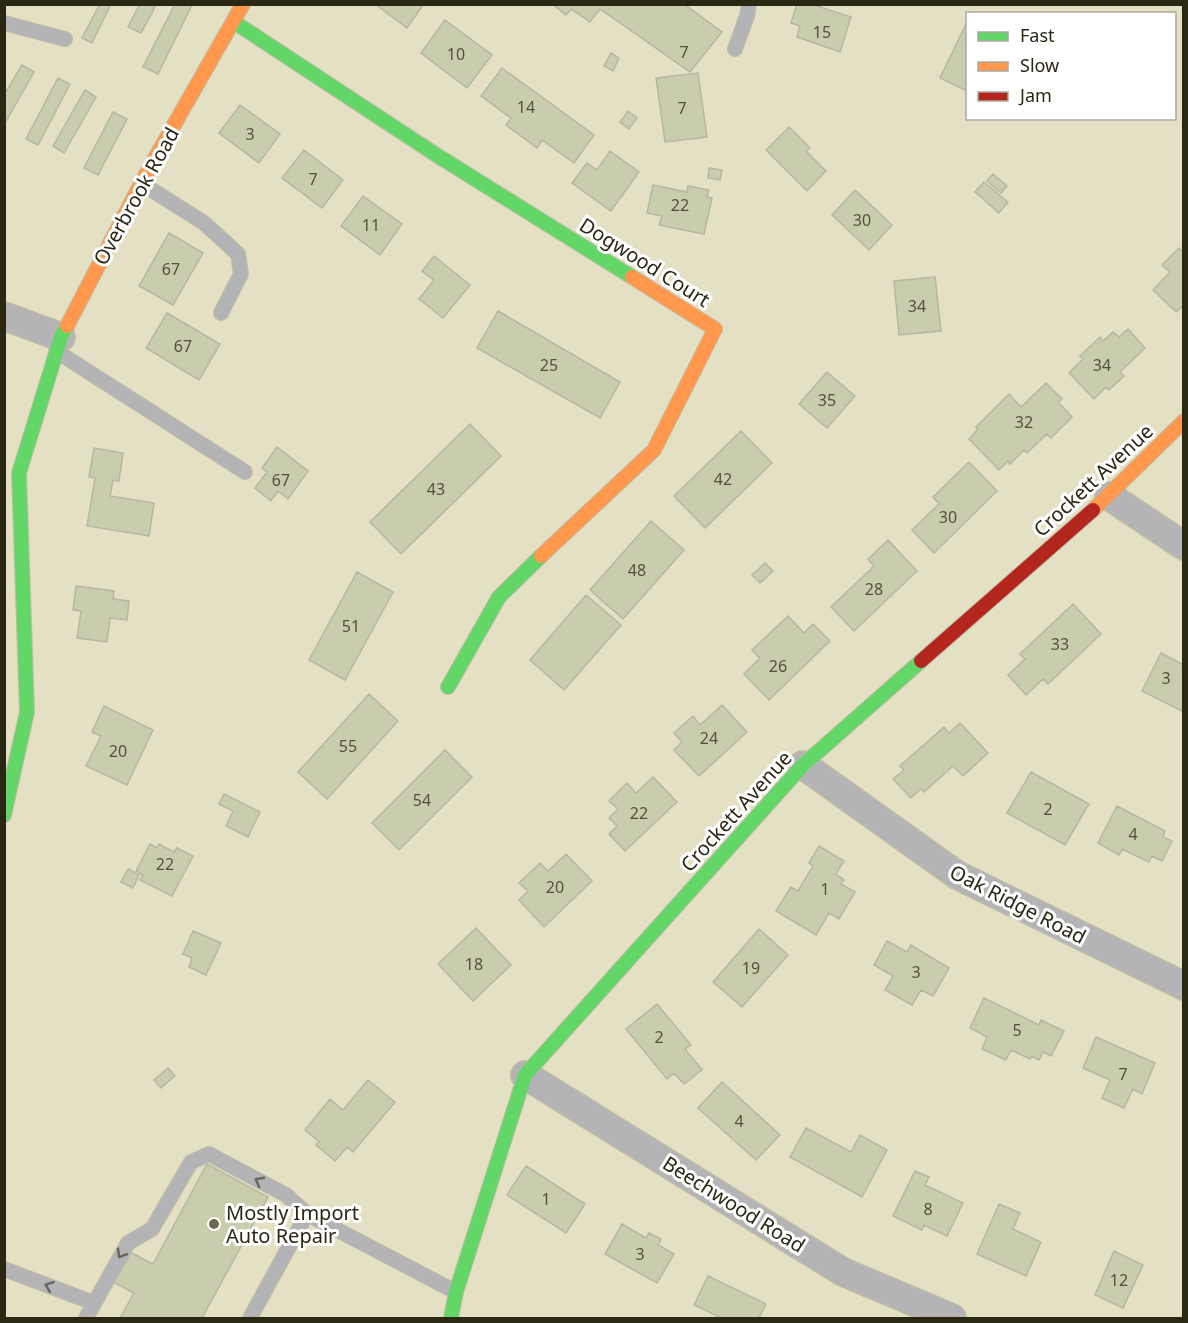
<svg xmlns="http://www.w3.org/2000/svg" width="1188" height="1323" viewBox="0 0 1188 1323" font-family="'Noto Sans',sans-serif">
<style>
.building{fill:#c9ccad;stroke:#b6b7a1;stroke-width:1.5}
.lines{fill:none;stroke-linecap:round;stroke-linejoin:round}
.lane-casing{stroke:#c0bda6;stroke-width:16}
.street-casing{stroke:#c0bda6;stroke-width:30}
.fast-casing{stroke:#c0bda6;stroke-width:16}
.slow-casing{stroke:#c0bda6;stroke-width:16}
.jam-casing{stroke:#c0bda6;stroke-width:16}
.lane{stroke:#b4b4b6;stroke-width:14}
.street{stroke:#b4b4b6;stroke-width:27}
.fast{stroke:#63d668;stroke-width:14}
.slow{stroke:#ff974d;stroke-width:14}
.jam{stroke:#b3261e;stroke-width:14}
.oneway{stroke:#68665c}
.poi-dot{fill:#6b6851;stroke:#fff;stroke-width:2}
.labels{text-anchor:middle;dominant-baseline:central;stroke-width:6;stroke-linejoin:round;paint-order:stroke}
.number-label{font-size:16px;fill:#52513a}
.street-label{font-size:20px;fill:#2a2713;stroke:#fff}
.poi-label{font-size:20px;fill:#2a2713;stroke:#fff;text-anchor:start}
</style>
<rect width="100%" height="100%" fill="#e4e0c3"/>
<!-- building -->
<path class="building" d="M100 4H111L92 43 82 38Z
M140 4H149L155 7 141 33 128 27Z
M175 4 192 5 158 74 143 67Z
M375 4H424L407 28Z
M552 4H684L722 32 690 72 600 9 590 22 571 9 566 15Z
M797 4H811L851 17 840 52 797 37 800 26 791 23Z
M445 20 492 55 467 88 421 53Z
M966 24 968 25 967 91 940 78Z
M611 53 619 58 613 71 604 66Z
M22 65 34 72 4 125V95Z
M502 68 594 135 574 163 542 140 537 148 506 125 511 118 481 96Z
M698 73 707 137 665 142 656 78Z
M58 78 70 84 38 145 26 139Z
M85 90 96 97 64 153 53 146Z
M240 105 280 134 259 163 219 133Z
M628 111 637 118 629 129 620 122Z
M113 112 127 119 98 175 84 168Z
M789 127 810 148 806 151 826 171 807 191 766 150Z
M304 150 343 180 322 208 282 178Z
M610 151 639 172 611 211 572 183 587 163 597 170Z
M709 168 722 170 720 180 708 178Z
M993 174 1007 186 1001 193 987 181Z
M984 182 1008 202 999 213 975 192Z
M653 185 687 192 688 186 709 190 707 197 712 198 704 234 659 225 662 216 647 213Z
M855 190 892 225 869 250 832 215Z
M363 196 402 224 380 255 341 226Z
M169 233 203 253 173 305 139 286Z
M1179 248 1184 253V305L1176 312 1153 290 1170 272 1162 265Z
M434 256 470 285 443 318 419 299 434 280 422 271Z
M935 277 941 331 899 335 894 281Z
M498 311 620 382 600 418 477 348Z
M167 313 220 344 199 380 146 348Z
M1128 329 1145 348 1120 372 1124 376 1109 390 1106 387 1094 399 1069 373 1083 359 1080 356 1100 337 1103 341 1113 332 1119 337Z
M827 372 855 396 827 428 799 404Z
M1046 383 1062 399 1058 402 1072 417 1051 438 1047 434 1027 453 1024 450 1010 464 1008 461 999 470 969 439 978 429 976 427 1009 394 1021 407Z
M470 424 501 456 401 554 370 522Z
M741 431 772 463 705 528 674 496Z
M277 447 308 471 288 499 278 491 271 501 255 488 267 472 262 468Z
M94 448 123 453 119 481 113 480 110 496 154 503 149 536 87 526 95 478 89 477Z
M969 462 997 491 934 553 912 530 939 504 933 497Z
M651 521 684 550 623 619 590 590Z
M888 540 917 571 854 631 831 607 874 566 868 559Z
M765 563 773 571 760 583 752 575Z
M357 572 393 592 345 680 309 660Z
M76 586 114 591 113 599 129 601 127 620 110 618 107 642 77 638 81 611 73 610Z
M586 595 621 625 564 690 530 660Z
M1073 604 1101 634 1048 684 1043 679 1026 695 1008 675 1025 659 1020 654Z
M788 616 804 633 813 624 830 641 769 700 744 674 760 658 752 650Z
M1161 653 1184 665V712L1142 691Z
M369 694 398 721 327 799 298 772Z
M722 705 747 732 699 776 674 750 682 742 674 733 693 716 700 725Z
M104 706 153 730 127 785 86 766 101 736 92 732Z
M960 723 988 753 963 776 953 766 924 792 921 789 911 798 893 779 904 770 900 766 944 727 949 733Z
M445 750 472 777 399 850 372 823Z
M1031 772 1089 804 1065 845 1007 813Z
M653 777 677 802 625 851 609 834 617 826 609 818 618 809 609 801 627 783 636 793Z
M224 794 260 812 248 837 226 826 233 811 219 804Z
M1117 806 1165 831 1163 837 1172 841 1162 861 1152 856 1149 862 1122 849 1119 855 1098 843Z
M150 844 157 848 159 844 174 852 177 848 193 856 172 896 140 880 143 875 136 871Z
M819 846 844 861 836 874 844 880 841 884 855 892 839 919 829 913 816 935 776 911 791 887 798 891 813 866 809 863Z
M566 854 592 881 544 927 519 900 528 891 519 883 540 863 548 871Z
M128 869 139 875 133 888 121 882Z
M476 928 511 965 473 1001 438 964Z
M759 929 788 955 742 1007 713 982Z
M193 931 221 943 206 975 189 967 192 958 183 954Z
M887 941 907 952 911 945 949 968 933 996 921 990 912 1005 885 990 893 976 874 965Z
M984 998 1039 1025 1041 1020 1064 1031 1051 1056 1043 1052 1039 1060 1031 1056 1030 1059 1011 1050 1006 1060 982 1049 987 1037 970 1028Z
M657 1004 691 1045 685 1049 702 1070 684 1084 674 1073 667 1079 626 1029Z
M1096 1037 1155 1063 1142 1094 1133 1089 1124 1108 1102 1098 1110 1080 1083 1068Z
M168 1068 175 1076 161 1088 154 1080Z
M368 1080 395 1102 353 1152 347 1147 335 1161 316 1145 319 1142 305 1130 330 1099 343 1110Z
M722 1082 780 1135 756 1160 698 1108Z
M806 1128 851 1152 860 1135 887 1150 862 1197 790 1157Z
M207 1164 268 1197 202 1318H120L134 1293 111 1281 128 1251 153 1264Z
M526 1166 585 1204 566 1233 507 1195Z
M915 1171 929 1177 925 1185 963 1203 947 1236 924 1225 922 1230 893 1216Z
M999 1204 1020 1213 1013 1229 1041 1242 1026 1276 977 1254Z
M622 1224 646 1238 649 1233 661 1239 658 1245 674 1254 657 1283 605 1254Z
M1114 1251 1143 1265 1123 1308 1095 1295Z
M708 1276 766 1304 759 1318H721L694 1305Z"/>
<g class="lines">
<defs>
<path id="lane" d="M4 23 65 39
M735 49 747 16 749 4
M141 183 204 223 238 254 241 274 221 313
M56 351 245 472
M4 1269 94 1303
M86 1318 128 1243 152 1229 191 1162 209 1154 286 1195 307 1214
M250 1318 307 1214 456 1292"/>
<path id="street" d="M4 316 61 337
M1109 496 1184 546
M803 765 957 875 1184 986
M525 1075 843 1272 952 1318"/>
<path id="fast" d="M234 22 438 156 632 277
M448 687 499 597 541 556
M4 815 27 712 19 473 61 337 67 326
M451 1318 456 1292 525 1075 803 765 921 661"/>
<path id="slow" d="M67 326 146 174 243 4
M1093 510 1184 421
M541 556 654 450 715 329 632 277"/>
<path id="jam" d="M921 661 1093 510"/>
</defs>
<!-- lane casing -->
<use href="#lane" class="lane-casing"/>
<!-- street casing -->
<use href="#street" class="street-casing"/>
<!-- fast casing -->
<use href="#fast" class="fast-casing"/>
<!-- slow casing -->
<use href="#slow" class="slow-casing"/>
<!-- jam casing -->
<use href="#jam" class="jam-casing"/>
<!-- lane -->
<use href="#lane" class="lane"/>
<!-- street -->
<use href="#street" class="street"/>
<!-- fast -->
<use href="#fast" class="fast"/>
<!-- slow -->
<use href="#slow" class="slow"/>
<!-- jam -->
<use href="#jam" class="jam"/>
</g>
<!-- one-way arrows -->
<defs><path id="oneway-chevron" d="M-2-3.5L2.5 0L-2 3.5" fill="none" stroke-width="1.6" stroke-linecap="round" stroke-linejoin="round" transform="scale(1.5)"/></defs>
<g class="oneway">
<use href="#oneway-chevron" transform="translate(259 1181) rotate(-152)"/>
<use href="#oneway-chevron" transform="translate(121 1254) rotate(121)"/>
<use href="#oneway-chevron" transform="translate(49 1286) rotate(-159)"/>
</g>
<!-- markers -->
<circle class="poi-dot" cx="214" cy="1224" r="6"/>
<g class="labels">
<!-- number labels -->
<g class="number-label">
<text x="822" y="32">15</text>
<text x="684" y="52">7</text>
<text x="456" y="54">10</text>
<text x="526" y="107">14</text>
<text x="682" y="108">7</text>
<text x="250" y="134">3</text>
<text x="313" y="179">7</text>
<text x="680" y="205">22</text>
<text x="862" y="220">30</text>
<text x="371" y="225">11</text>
<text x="171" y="269">67</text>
<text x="917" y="306">34</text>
<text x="183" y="346">67</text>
<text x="549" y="365">25</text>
<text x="1102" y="365">34</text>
<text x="827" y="400">35</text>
<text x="1024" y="422">32</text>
<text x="723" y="479">42</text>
<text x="281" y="480">67</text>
<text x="436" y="489">43</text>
<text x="948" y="517">30</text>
<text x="637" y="570">48</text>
<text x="874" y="589">28</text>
<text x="351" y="626">51</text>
<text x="1060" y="644">33</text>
<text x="778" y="666">26</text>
<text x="1166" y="678">3</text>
<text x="709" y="738">24</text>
<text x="348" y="746">55</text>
<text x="118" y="751">20</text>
<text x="422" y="800">54</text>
<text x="1048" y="809">2</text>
<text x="639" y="813">22</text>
<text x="1133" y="834">4</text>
<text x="165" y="864">22</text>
<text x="555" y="887">20</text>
<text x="825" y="889">1</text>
<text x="474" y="964">18</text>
<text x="751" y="968">19</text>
<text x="916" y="972">3</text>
<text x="1017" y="1030">5</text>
<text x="659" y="1037">2</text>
<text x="1123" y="1074">7</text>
<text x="739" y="1121">4</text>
<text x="546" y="1199">1</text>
<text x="928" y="1209">8</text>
<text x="640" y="1254">3</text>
<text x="1119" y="1280">12</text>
</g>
<!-- street labels -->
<g class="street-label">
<text transform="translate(136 196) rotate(-61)">Overbrook Road</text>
<text transform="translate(645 262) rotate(32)">Dogwood Court</text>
<text transform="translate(1093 480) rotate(-43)">Crockett Avenue</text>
<text transform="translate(736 811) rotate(-48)">Crockett Avenue</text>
<text transform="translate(1018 904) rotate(27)">Oak Ridge Road</text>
<text transform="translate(734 1204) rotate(32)">Beechwood Road</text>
</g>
<!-- poi labels -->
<g class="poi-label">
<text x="226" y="1212">Mostly Import<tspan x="226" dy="23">Auto Repair</tspan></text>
</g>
</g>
<!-- border -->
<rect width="1188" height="1323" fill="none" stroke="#2a2713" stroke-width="12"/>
<!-- legend -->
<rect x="966" y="12" width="210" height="108" fill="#ffffff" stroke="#aaa9a1" stroke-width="1.5"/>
<rect x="978" y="32" width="30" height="9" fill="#63d668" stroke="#aaa9a1" stroke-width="1.5"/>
<text x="1020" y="42" font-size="18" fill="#2a2713">Fast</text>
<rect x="978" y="62" width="30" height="9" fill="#ff974d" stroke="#aaa9a1" stroke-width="1.5"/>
<text x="1020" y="72" font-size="18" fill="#2a2713">Slow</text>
<rect x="978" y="92" width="30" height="9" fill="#b3261e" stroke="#aaa9a1" stroke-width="1.5"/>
<text x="1020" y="102" font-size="18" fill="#2a2713">Jam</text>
</svg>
